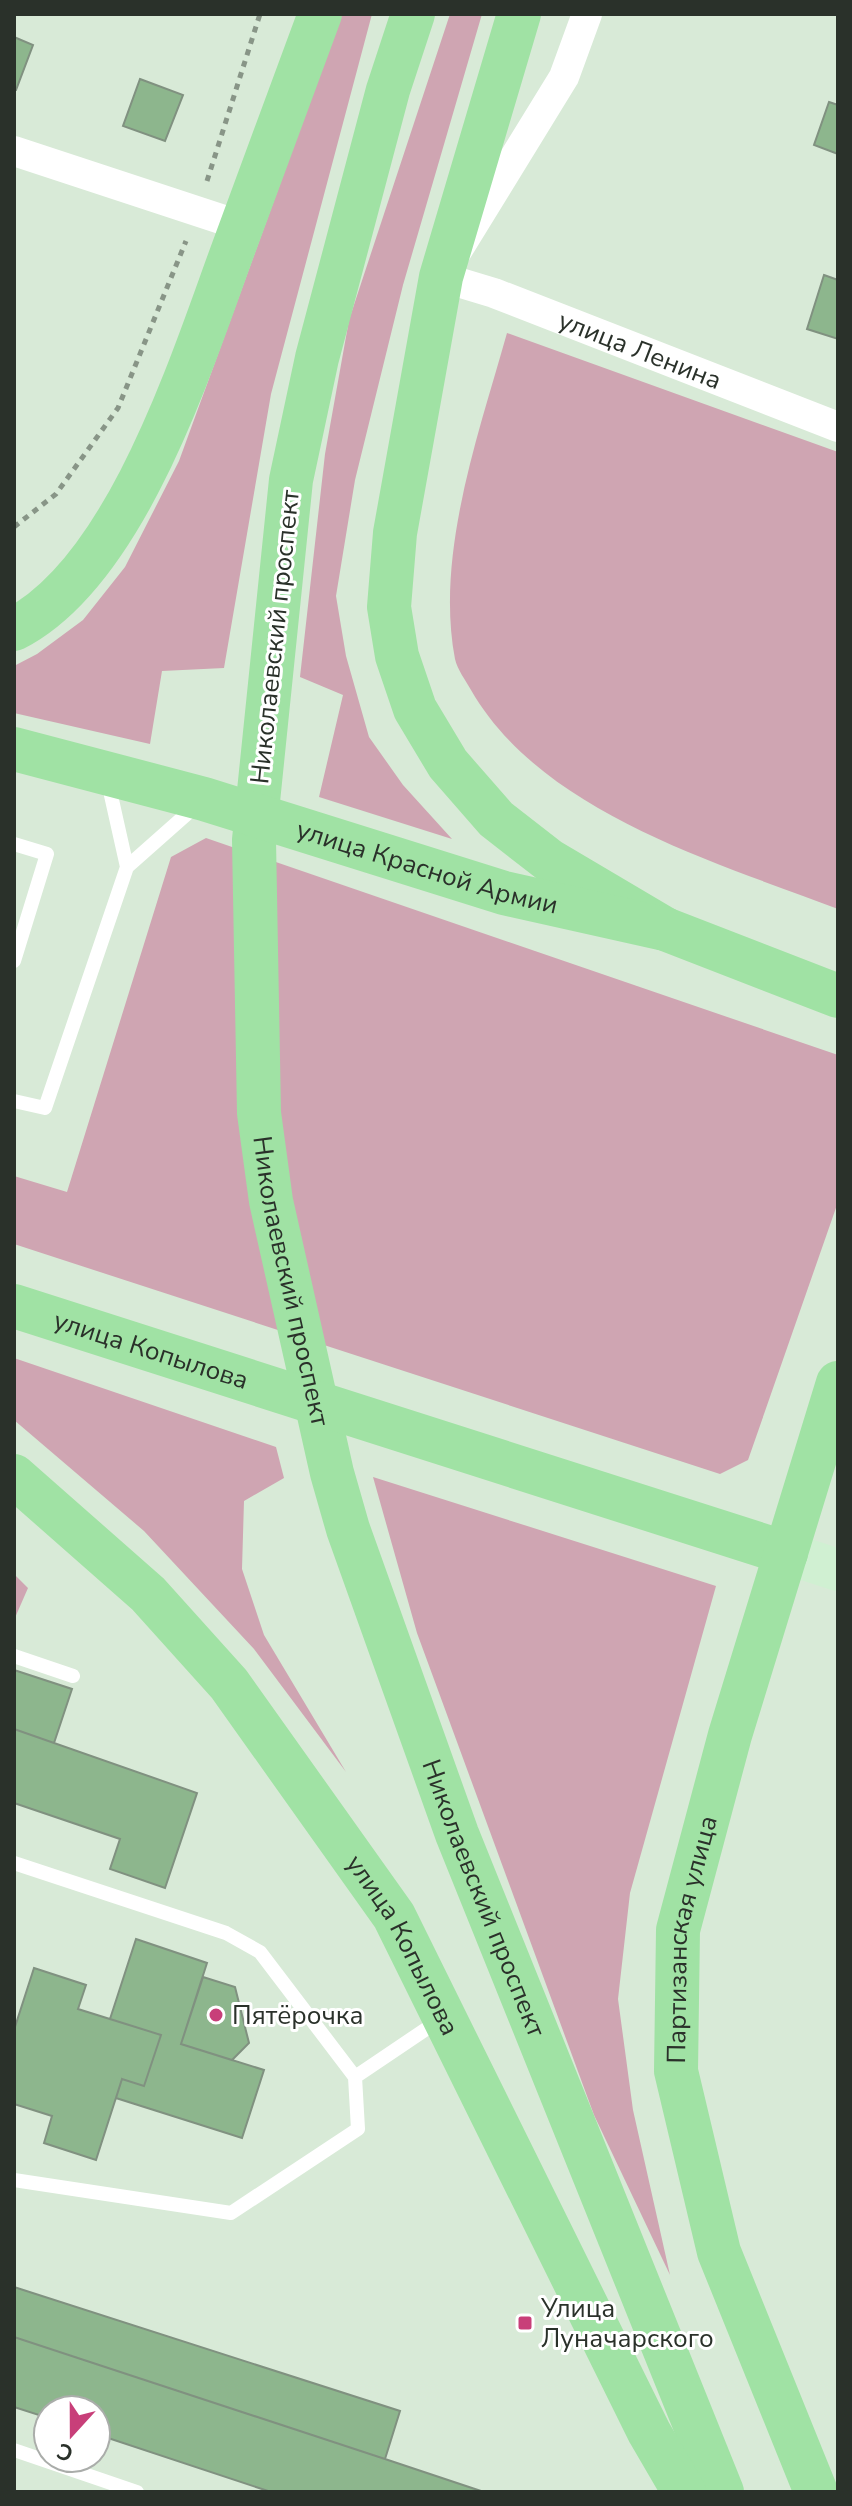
<svg xmlns="http://www.w3.org/2000/svg" width="852" height="2506" viewBox="0 0 852 2506" font-family="'Nunito Sans',sans-serif">
<style>
.green{fill:#cfa5b2}
.building{fill:#8db68d;stroke:#809180;stroke-width:2}
.lines{fill:none;stroke-linecap:round;stroke-linejoin:round}
.path{stroke:#889587;stroke-width:5;stroke-dasharray:6 6;stroke-linecap:butt}
.lane{stroke:#fff;stroke-width:14}
.street{stroke:#fff;stroke-width:30}
.secondary{stroke:#d0f0d2;stroke-width:42}
.primary{stroke:#a0e2a4;stroke-width:44}
.poi-dot{fill:#c83f79;stroke:#fff;stroke-width:3}
.labels{text-anchor:middle;dominant-baseline:central;stroke-width:6;stroke-linejoin:round;paint-order:stroke}
.street-label{font-size:26px;fill:#2a312a;stroke:#fff}
.poi-label{font-size:26px;fill:#2a312a;stroke:#fff;text-anchor:start}
</style>
<rect width="100%" height="100%" fill="#d8ead7"/>
<!-- green -->
<path class="green" d="M342 14H372L271 394 224 668 162 671 150 744 14 713V666L37 654 83 620 125 567 179 461Z
M450 14H482L403 285 355 480 336 596 346 656 369 737 403 785 452 839 319 797 343 695 300 677 325 454 349 320Z
M507 333 838 452V909C715 862 541 812 471 690 466 681 457 669 455 659 435 554 479 433 507 333Z
M206 838 838 1055V1202L748 1460 720 1474 14 1244V1176L67 1192 171 857Z
M14 1358 276 1447 284 1478 244 1501 242 1569 264 1635 346 1772 254 1649 144 1531 14 1420Z
M373 1477 716 1586 630 1893 618 1999 633 2110 670 2275 594 2115 417 1633Z
M14 1574 28 1588 14 1620Z"/>
<!-- building -->
<path class="building" d="M14 37 33 45 16 90H14Z
M140 79 183 95 165 141 123 126Z
M829 102 838 105V154L814 145Z
M824 275 838 280V339L807 329Z
M14 1670 72 1689 54 1743 14 1729Z
M14 1729 197 1793 165 1888 110 1869 120 1839 14 1803Z
M136 1939 207 1963 181 2044 264 2070 242 2138 116 2098 122 2079 144 2086 161 2035 110 2019Z
M34 1968 86 1985 78 2009 161 2035 144 2086 122 2079 96 2160 44 2143 52 2116 14 2104V2030Z
M203 1977 235 1987 249 2043 232 2060 181 2044Z
M14 2287 400 2411 385 2459 14 2337Z
M14 2337 385 2459 484 2492H271L96 2434V2410H48V2418L14 2407Z"/>
<g class="lines">
<!-- path -->
<path class="path" d="M207 181 260 14
M14 527 56 494 118 408 186 241"/>
<!-- lane -->
<path class="lane" d="M108 782 127 867
M14 844 47 854 14 961
M14 1101 45 1108 127 867 197 805
M14 1656 73 1676
M14 1863 226 1933 260 1952 355 2077
M14 2180 231 2213 358 2129 355 2077 441 2019
M14 2450 137 2492"/>
<!-- street -->
<g class="street">
<path id="s1" d="M587 14 564 77 441 277 494 293 838 427"/>
<path d="M14 151 242 226"/>
</g>
<!-- secondary -->
<path class="secondary" d="M786 1553 838 1570"/>
<!-- primary -->
<g class="primary">
<path id="s2" d="M413 14 388 90 317 358 291 480 254 840 259 1113 271 1201 332 1473 348 1529 457 1834 722 2492"/>
<path d="M519 14 441 277 395 533 389 607 397 656 415 709 448 764 496 819 550 861 665 929"/>
<path d="M14 629C127 571 192 361 234 247 263 170 291 92 320 14"/>
<path id="s3" d="M14 749 204 799 504 893 665 929 838 996"/>
<path id="s4" d="M14 1306 786 1553"/>
<path id="s5" d="M14 1476 148 1594 229 1684 394 1916 649 2432 684 2492"/>
<path id="s6" d="M816 2492 719 2252 676 2071 678 1930 730 1735 838 1383"/>
</g>
</g>
<!-- markers -->
<g class="poi-dot">
<circle cx="216" cy="2015" r="8"/>
<rect x="517" y="2315" width="16" height="16" rx="4"/>
</g>
<g class="labels">
<!-- street labels -->
<g class="street-label">
<text stroke="none"><textPath href="#s1" startOffset="514">улица Ленина</textPath></text>
<text transform="translate(275 637) rotate(-84)">Николаевский проспект</text>
<text stroke="none"><textPath href="#s3" startOffset="430">улица Красной Армии</textPath></text>
<text stroke="none"><textPath href="#s2" startOffset="1288">Николаевский проспект</textPath></text>
<text stroke="none"><textPath href="#s4" startOffset="144">улица Копылова</textPath></text>
<text stroke="none"><textPath href="#s2" startOffset="1936">Николаевский проспект</textPath></text>
<text stroke="none"><textPath href="#s6" startOffset="578">Партизанская улица</textPath></text>
<text stroke="none"><textPath href="#s5" startOffset="614">улица Копылова</textPath></text>
</g>
<!-- poi labels -->
<g class="poi-label">
<text x="232" y="2015">Пятёрочка</text>
<text x="541" y="2308">Улица<tspan x="541" dy="30">Луначарского</tspan></text>
</g>
</g>
<!-- border -->
<rect width="852" height="2506" fill="none" stroke="#2a312a" stroke-width="32"/>
<!-- north arrow -->
<g transform="translate(72 2434) rotate(201)"><circle r="38" fill="#ffffff" stroke="#aaadaa" stroke-width="2"/>
<path d="M0-6L14 30L0 20L-14 30Z" fill="#c83f79"/>
<text y="-12" font-size="22" font-weight="bold" text-anchor="middle" fill="#2a312a">С</text>
</g>
</svg>
